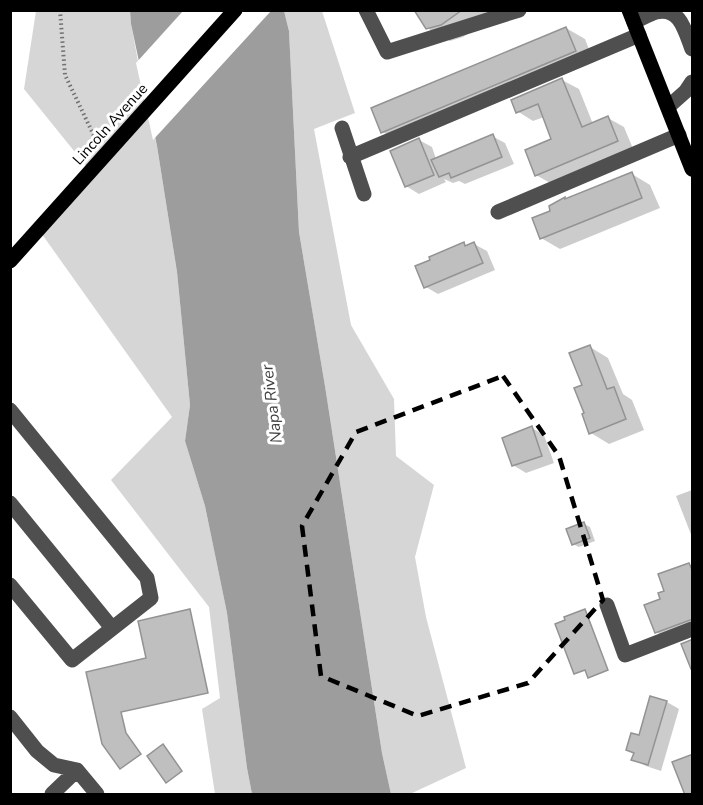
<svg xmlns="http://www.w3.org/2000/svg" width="703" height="805" viewBox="0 0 703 805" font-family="'Nunito Sans',sans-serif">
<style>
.green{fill:#d6d6d6}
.water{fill:#9d9d9d}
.pier{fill:#fff}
.shadow{fill:#0003}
.building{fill:#bfbfbf;stroke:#939393;stroke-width:1.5}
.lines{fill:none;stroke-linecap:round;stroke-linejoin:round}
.path{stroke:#717171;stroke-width:4;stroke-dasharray:1.5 3;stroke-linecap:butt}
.minor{stroke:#4f4f4f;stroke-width:15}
.major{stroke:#000;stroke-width:15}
.marked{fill:none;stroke:#000;stroke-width:4.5;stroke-dasharray:12 8;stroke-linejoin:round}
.labels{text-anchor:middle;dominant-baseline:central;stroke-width:6;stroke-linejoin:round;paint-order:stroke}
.street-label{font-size:15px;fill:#000;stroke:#fff}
.water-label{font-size:16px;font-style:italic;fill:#3e3e3e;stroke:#fff}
</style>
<rect width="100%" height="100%" fill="#fff"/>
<!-- green -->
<path class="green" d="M36 11H130L131 24 147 109 157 146 177 272 190 405 185 441 205 506 227 613 247 768 252 794H215L202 709 220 698 209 607 111 480 172 417 39 230 91 172 24 89Z
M284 11H322L355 113 314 129 351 325 394 399 396 456 434 485 415 557 426 617 466 768 410 794H391L382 753 325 386 299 232 289 31Z"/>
<!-- water -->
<path class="water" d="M130 11H284L289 31 299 232 325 386 382 753 391 794H252L247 768 227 613 205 506 185 441 190 405 177 272 157 146 131 24Z"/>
<!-- pier -->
<path class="pier" d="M183 11H271L153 140 136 63Z"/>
<!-- shadow -->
<path class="shadow" d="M414 10H504L463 37 450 41 427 28 417 13Z
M566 28 585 39 594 62 401 143 383 132Z
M562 80 579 89 593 124 608 118 624 127 634 151 552 184 536 175 553 140 544 117 533 121 517 111Z
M492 136 505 143 514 164 465 184 459 181 453 183 444 179 446 182 419 194 406 186 419 140 432 147 436 159Z
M632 174 650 185 660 208 560 249 541 238 552 212Z
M464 244 468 247 474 244 487 251 495 270 438 294 426 287 432 260Z
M590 347 608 358 623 394 632 400 644 430 609 444 591 433 586 414 583 386Z
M532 428 544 435 554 463 526 473 513 465Z
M692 490V537L676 496Z
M584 524 590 527 595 541 579 547 573 544Z
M689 564 692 566V634L672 642 656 632 662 600 666 592Z
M667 702 679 709 661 771 646 766 633 759 635 754 628 750 640 737Z"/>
<!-- building -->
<path class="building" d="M414 10H462L441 25 426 29Z
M566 27 576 51 381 133 371 108Z
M562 78 582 127 608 116 618 141 535 176 525 150 551 139 538 104 516 113 511 100Z
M493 134 502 157 451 178 449 173 439 177 431 160Z
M419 138 434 175 405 187 390 151Z
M632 172 642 198 540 239 532 218 550 211 549 206 565 197V199Z
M464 242 465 246 474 242 483 263 424 288 415 266 430 260 429 257Z
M590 345 607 389 614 387 626 419 589 434 582 414 584 413 574 388 582 385 569 353Z
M532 426 542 456 512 466 502 438Z
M584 522 590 538 572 545 566 529Z
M689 563 693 572V619L655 633 644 605 660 599 658 593 664 591 658 574Z
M190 609 208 693 121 712 126 733 141 754 120 769 102 744 86 672 146 658 138 621Z
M585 609 608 670 588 678 585 670 574 674 555 624 565 620 564 617Z
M693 639V668L691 669 681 644Z
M650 696 667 701 648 765 631 760 634 753 626 750 631 733 639 735Z
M163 744 182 771 166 783 147 756Z
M693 754V795H685L672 762Z"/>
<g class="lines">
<!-- path -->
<path class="path" d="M60 10 65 75 96 140"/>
<!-- minor -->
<path class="minor" d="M366 10 387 52 519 10
M634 22C641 19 649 14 656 12 680 6 685 31 692 49
M668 107 686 91 692 82
M342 128 364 194
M350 157 639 35
M498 212 679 135
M10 410 147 578 151 598 72 660 10 585
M10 503 112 628
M607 605 625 655 692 629
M10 717 37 751 54 765 77 770
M77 770 97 794
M52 794 77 770"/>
<!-- major -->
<path class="major" d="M629 10 692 169
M10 261 235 10"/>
</g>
<!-- marked area -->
<path class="marked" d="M503 376 559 456 603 600 528 683 418 716 321 676 302 526 356 432Z"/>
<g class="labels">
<!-- street labels -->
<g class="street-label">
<text transform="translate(110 124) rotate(-48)">Lincoln Avenue</text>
</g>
<!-- water labels -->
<g class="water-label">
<text transform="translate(272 404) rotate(-97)">Napa River</text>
</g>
</g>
<!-- border -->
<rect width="703" height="805" fill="none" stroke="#000000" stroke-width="24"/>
</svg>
